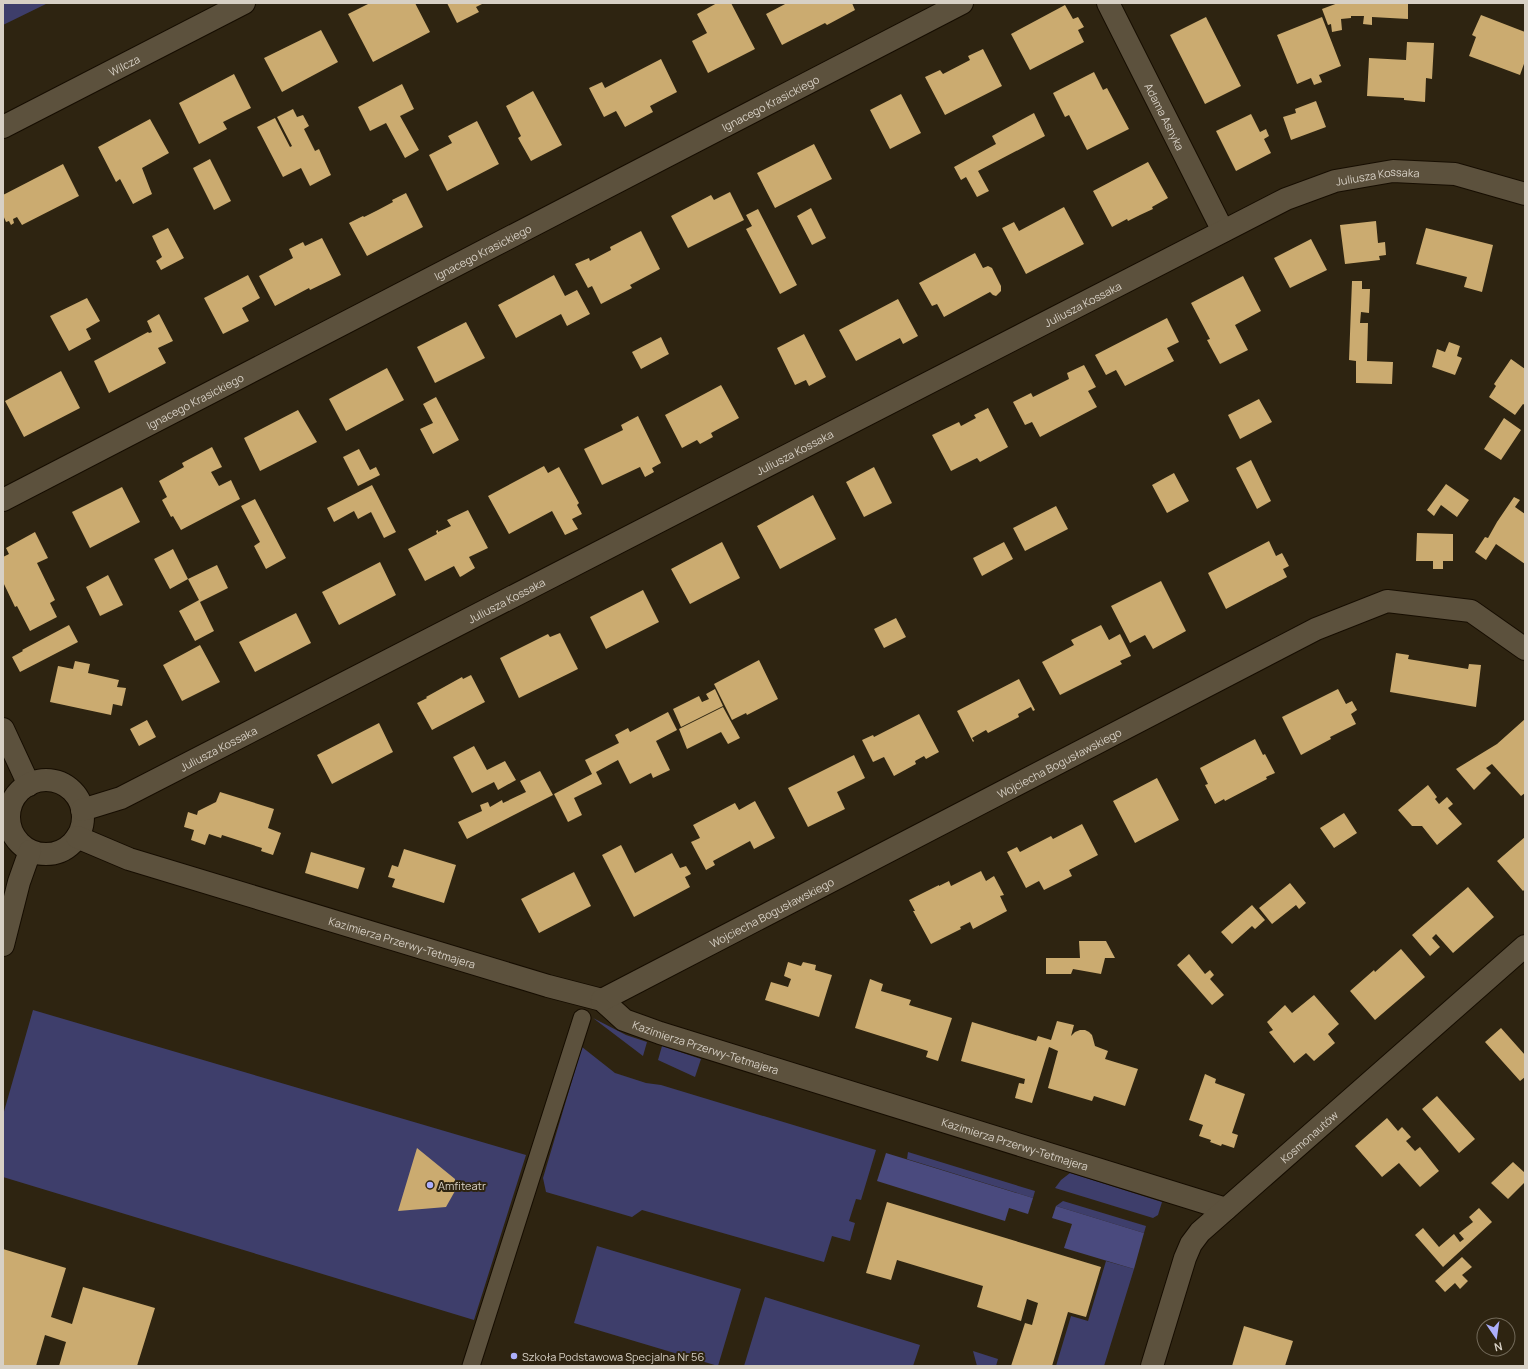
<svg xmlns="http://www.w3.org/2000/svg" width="1528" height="1369" viewBox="0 0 1528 1369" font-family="Manrope,sans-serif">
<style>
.green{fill:#3e3e6b}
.forest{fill:#4a4a7e}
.building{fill:#cbab70}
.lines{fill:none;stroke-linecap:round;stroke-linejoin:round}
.pedestrian-casing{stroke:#160d00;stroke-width:19}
.minor-casing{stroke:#160d00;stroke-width:24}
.pedestrian{stroke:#5c513d;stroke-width:17}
.minor{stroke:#5c513d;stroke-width:22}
.poi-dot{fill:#acaffb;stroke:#2e2411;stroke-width:1.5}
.labels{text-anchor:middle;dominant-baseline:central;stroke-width:4;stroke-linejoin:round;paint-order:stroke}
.street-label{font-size:11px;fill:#d7d0c5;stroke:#2e2411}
.poi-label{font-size:11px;fill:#d7d0c5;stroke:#2e2411;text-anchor:start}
</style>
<rect width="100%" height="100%" fill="#2e2411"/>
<!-- green -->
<path class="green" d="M3 3H48L3 25Z
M33 1010 526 1155 474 1320 3 1177V1115Z
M593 1018 626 1035 647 1042 643 1056Z
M662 1046 701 1059 695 1077 658 1060Z
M582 1047 615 1073 646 1083 661 1085 876 1150 861 1200 856 1199 849 1221 855 1223 850 1241 832 1236 824 1262 642 1210 632 1217 546 1192 543 1178Z
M908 1152 1035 1191 1033 1198 907 1159Z
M1070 1173 1162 1202 1158 1215 1153 1218 1055 1188 1061 1180Z
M1063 1201 1146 1226 1144 1233 1056 1206Z
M597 1246 741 1289 718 1366 574 1323Z
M1106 1261 1134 1269 1104 1366H1056L1071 1316 1088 1321Z
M765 1297 920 1345 913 1366H744Z
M973 1351 998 1359 996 1366H977Z"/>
<!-- forest -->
<path class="forest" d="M886 1153 1033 1198 1028 1214 1009 1208 1005 1221 877 1181Z
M1056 1206 1144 1233 1134 1269 1064 1248 1072 1224 1052 1218Z"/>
<!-- building -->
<path class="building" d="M370 3H415L430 32 373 62 348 14Z
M447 3H484L476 7 479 12 457 23Z
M717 3H731L755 49 708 73 692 41 707 33 697 14Z
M787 3H852L855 10 827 25 825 23 782 45 766 14Z
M1338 3H1408V19L1372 17V25L1363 24 1364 16H1351V18L1341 19 1342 30 1332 32 1331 24 1328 25 1322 9Z
M1065 5 1073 19 1078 17 1084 27 1078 30 1084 42 1030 70 1011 34Z
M1481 15 1525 32V61L1520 75 1469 56 1476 37 1472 35Z
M1206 17 1241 86 1205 104 1170 35Z
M1322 17 1341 66 1319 75 1322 82 1314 85 1311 78 1297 84 1277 35Z
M321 30 338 62 282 92 264 58Z
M1407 42 1434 43 1432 79 1426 78 1425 102 1404 100V98L1367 96 1369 58 1406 60Z
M983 49 1002 86 945 115 925 77 940 70 943 74 970 60 968 56Z
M661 59 677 92 650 106 653 112 625 127 616 111 604 117 589 88 602 82 605 88Z
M1094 72 1103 90 1107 88 1129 129 1087 150 1069 115 1065 117 1053 93Z
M234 74 251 108 223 122 227 129 199 144 179 103Z
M402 84 414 109 400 116 419 150 405 158 386 123 370 131 358 107Z
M533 91 562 145 531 161 518 138 521 136 506 106Z
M901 94 921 133 890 149 870 110Z
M1316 101 1326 127 1291 140 1283 117 1296 113 1295 109Z
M293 109 297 117 303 115 309 126 304 129 315 151 319 149 331 175 310 186 301 168 283 177 257 127 275 118 290 147 292 146 277 117Z
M1034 113 1045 136 978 171 989 191 977 197 966 177 961 180 954 167 996 144 992 136Z
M1251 114 1260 132 1266 129 1269 136 1264 139 1271 153 1236 171 1216 131Z
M150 119 169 153 142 168 152 194 133 204 120 179 116 182 98 147Z
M477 121 499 164 447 191 429 155 452 143 448 136Z
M814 144 832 179 775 208 757 173Z
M210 159 231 201 214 210 193 168Z
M1148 162 1168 198 1152 207 1153 209 1140 215 1128 221 1127 219 1112 227 1093 191Z
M63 164 79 196 22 225 17 217 13 219 14 223 11 225 9 221 6 222 3 215V195Z
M730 192 744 220 688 248 671 216 711 195 714 200Z
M406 193 423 227 367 256 349 223 363 216 364 217 378 210 393 202 392 200Z
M1064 207 1084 244 1026 274 1002 228 1014 222 1019 231Z
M811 208 826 238 812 245 797 216Z
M758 209 797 285 780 294 746 229 752 226 746 215Z
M1376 221 1378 243 1385 242 1386 255 1379 256 1380 260 1345 264 1340 225Z
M168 228 184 258 161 270 156 261 162 257 152 236Z
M1426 228 1493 245 1482 292 1464 287 1467 277 1416 264Z
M641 231 660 269 630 285 632 288 601 304 592 286 588 288 575 264 589 258 590 261 611 250 610 247Z
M322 238 341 275 310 290 309 288 275 306 259 276 293 258 289 249 303 242 305 246Z
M1311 239 1327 270 1290 288 1274 258Z
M975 253 983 268 988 266 992 268 1001 286V291L996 296 993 295 990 292 944 317 937 304 932 306 919 283Z
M248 275 260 298 242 308 249 321 223 334 204 298Z
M554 275 565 296 577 290 590 314 567 326 561 314 516 338 498 305Z
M1243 276 1261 311 1235 325 1248 350 1220 364 1207 340 1210 339 1191 303Z
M1352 281H1362V289H1370L1369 313 1361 312 1360 323H1368L1367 361 1393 362 1392 384 1356 383V361L1349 360Z
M87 298 100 321 86 329 91 339 69 351 50 316Z
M898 299 918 336 903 344 900 338 856 361 839 330Z
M159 314 173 341 158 348 166 363 109 393 94 361 148 332 149 333 152 332 147 321Z
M1167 318 1179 342 1167 348 1174 361 1125 386 1116 370 1106 375 1095 355Z
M466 322 485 358 435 383 417 347Z
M804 334 826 377 809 386 806 380 795 385 777 348Z
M661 337 669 354 641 369 632 352Z
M1449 342 1460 346 1457 356 1462 358 1455 375 1432 367 1437 349 1445 352Z
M1511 359 1525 369V405L1523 404 1515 415 1489 397 1496 386 1494 384Z
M1084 365 1096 387 1088 391 1097 407 1040 437 1032 422 1025 425 1013 402 1031 393 1033 397 1069 379 1067 373Z
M387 368 404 400 346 431 329 399Z
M61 371 80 408 24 437 5 401Z
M721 385 739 418 711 433 713 437 700 444 697 440 682 448 665 415Z
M436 397 459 440 433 454 420 429 433 423 423 404Z
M1259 399 1272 422 1240 439 1228 415Z
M988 408 1008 447 980 462 977 458 951 471 932 435 959 422 961 426 976 418 974 415Z
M298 410 317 442 260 471 244 438Z
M638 416 661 463 652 468 654 472 645 477 640 467 602 485 584 449 623 430 621 425Z
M1504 418 1521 430 1501 460 1484 449Z
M212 447 222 467 211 472 219 486 231 480 240 499 181 530 173 516 171 517 162 500 167 497 159 481 184 467 182 463Z
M359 449 370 470 376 467 380 475 358 486 343 457Z
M1251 460 1271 501 1257 509 1236 468Z
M544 466 548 473 559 467 579 503 577 505 582 514 572 519 578 529 565 535 552 511 509 534 488 496Z
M874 467 892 503 864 517 846 482Z
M1174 473 1189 501 1167 513 1152 485Z
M1446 484 1469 500 1457 517 1441 505 1434 516 1427 510Z
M372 485 396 532 384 538 371 512 358 519 354 511 334 522 327 508Z
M122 487 140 522 90 548 72 512Z
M813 495 836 539 780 569 757 526Z
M1514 497 1520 500 1515 507 1525 514V564L1496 544 1486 560 1475 552 1485 537 1488 538 1497 522Z
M255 499 286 558 266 569 254 546 260 542 241 506Z
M1056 506 1068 529 1025 551 1013 528Z
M468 510 488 548 469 557 475 568 462 576 460 577 454 566 425 581 408 549 437 534 436 531 438 530V532L451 526 447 520Z
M35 532 48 558 37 563 55 600 50 603 57 617 30 631 17 606 15 607 3 582V557L9 554 6 548Z
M1417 533 1453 534V561H1443V569H1433V561H1416Z
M1269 541 1276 556 1282 553 1289 566 1283 569 1287 577 1226 609 1208 573Z
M722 542 740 578 690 604 671 569Z
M1004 542 1013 559 982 576 973 558Z
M173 549 188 579 217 565 228 588 200 602 214 631 195 641 179 611 199 600 188 579 170 589 154 559Z
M380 562 396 595 339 625 322 592Z
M108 575 123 605 100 616 86 587Z
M1161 581 1186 631 1153 649 1145 635 1130 643 1111 606Z
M643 590 659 622 606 649 590 617Z
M296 613 311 643 255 672 239 642Z
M896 618 906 637 884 648 874 629Z
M69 625 78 642 20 672 12 657 23 651 22 650Z
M1101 625 1109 640 1120 634 1131 656 1120 661 1122 664 1060 695 1042 662 1074 645 1071 640Z
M560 633 578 669 519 698 500 658 548 634 550 637Z
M200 645 220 682 182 701 163 665Z
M1396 653 1409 655 1408 659 1468 669 1469 664 1481 665 1476 707 1390 692Z
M759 660 778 699 747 715 746 713 732 720 714 684Z
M75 661 90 664 88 673 119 680 117 687 126 688 122 706 113 704 111 715 50 702 58 666 73 669Z
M471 675 485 702 432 730 417 703 427 698 426 697 462 677 463 679Z
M1019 679 1035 710 1033 711 1031 707 1018 714 1019 717 988 733 986 730 972 738 974 741 973 742 957 711Z
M715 689 723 706 681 727 673 709 699 696 702 702 709 699 706 694Z
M1338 689 1346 704 1352 701 1357 710 1351 714 1356 724 1330 737 1331 739 1301 755 1282 717Z
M723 707 740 738 728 744 721 732 687 749 679 729Z
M668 712 677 730 656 741 670 770 653 778 651 773 630 784 618 760 596 772 602 784 574 798 582 815 568 822 554 794 592 774 585 760 619 743 615 735 628 728 630 732Z
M919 714 939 752 926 759 924 756 915 761 916 764 894 776 884 757 873 762 862 740 873 735 874 737Z
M1525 719V793L1521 796 1492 764 1486 768 1491 773 1474 790 1456 769 1497 744Z
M147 720 156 737 139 746 130 729Z
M379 723 393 752 332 784 317 755Z
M1255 739 1263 755 1265 754 1275 773 1266 777 1267 779 1225 801 1224 799 1215 804 1205 785 1208 784 1200 768Z
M474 746 487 770 505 761 516 780 498 790 494 782 472 793 453 757Z
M854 755 865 778 837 792 845 809 808 827 788 788Z
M540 771 553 795 467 839 458 822 482 811 480 805 488 802 490 807 502 800 503 803 526 792 520 781Z
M1157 778 1179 820 1135 843 1113 801Z
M1428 785 1437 797 1435 799 1439 804 1447 797 1453 804 1448 808 1462 824 1437 845 1422 826H1412L1398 810Z
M220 792 274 809 268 828 281 833 273 855 261 851 262 848 222 835 221 838 209 834 205 845 191 840 194 830 184 827 188 812 197 815 198 811 216 802Z
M755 801 775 838 754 849 750 841 713 861 715 865 706 870 691 842 700 838 693 825 735 803 739 810Z
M1344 813 1357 833 1334 848 1320 828Z
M1082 824 1098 855 1069 870 1072 876 1044 890 1039 881 1026 888 1007 852 1017 847 1020 852 1051 836 1053 839Z
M1525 837V889L1523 891 1497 861Z
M621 845 635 873 672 853 680 868 686 866 691 874 685 877 690 887 634 917 602 855Z
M404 849 456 865 444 903 392 887 395 879 388 877 392 865 398 867Z
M311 852 365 868 358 889 305 873Z
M981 871 986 881 994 876 1004 895 1000 896 1007 911 973 929 970 922 960 927 961 929 931 944 913 911H915L909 900 939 885V886L949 881 951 886Z
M574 872 591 906 539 933 521 899Z
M1290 883 1306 903 1299 909 1296 905 1272 924 1259 908Z
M1468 887 1494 917 1453 953 1436 934 1432 938 1440 947 1430 956 1412 935Z
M1252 905 1265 920 1255 929 1252 926 1232 944 1221 932Z
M1079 941H1106L1115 958H1105L1101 974 1073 969 1071 974H1046V958H1080Z
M1401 949 1425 977 1375 1020 1350 991 1374 970 1375 972Z
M1189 954 1205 974 1210 970 1214 975 1210 979 1224 995 1212 1005 1177 965Z
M788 962 801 966 803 962 816 965 815 970 832 975 819 1017 765 1000 771 982 788 987 791 979 784 976Z
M870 979 883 984 881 991 911 1000 909 1005 952 1018 938 1061 926 1057 928 1051 855 1028Z
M1314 995 1339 1024 1328 1034 1335 1043 1314 1061 1306 1053 1294 1063 1269 1032 1273 1030 1267 1022 1285 1005 1292 1013Z
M1057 1021 1074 1025 1071 1036 1075 1032 1080 1030H1085L1089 1032 1092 1035 1095 1046 1108 1051 1105 1059 1138 1069 1125 1106 1094 1096 1092 1101 1048 1088 1058 1051 1049 1047 1032 1103 1015 1098 1019 1083 1024 1084 1025 1079 961 1061 972 1022 1036 1041 1038 1036 1051 1040Z
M1501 1028 1525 1055V1077L1520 1081 1485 1042Z
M1205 1074 1216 1079 1215 1083 1245 1094 1232 1133 1238 1135 1234 1148 1222 1144 1221 1146 1210 1142 1211 1140 1199 1136 1203 1125 1189 1120Z
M1437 1096 1475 1139 1459 1153 1422 1109Z
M1387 1118 1398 1131 1402 1127 1411 1137 1406 1141 1415 1151 1420 1147 1439 1171 1420 1187 1399 1163 1382 1177 1355 1146Z
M417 1148 455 1179V1191L446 1207 398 1211Z
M1513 1162 1525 1173V1182L1508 1199 1491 1183Z
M887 1202 1101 1267 1086 1317 1068 1312 1052 1366H1011L1025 1323 1032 1325 1038 1303 1027 1299 1021 1321 977 1307 983 1286 897 1260 891 1280 866 1273Z
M1479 1208 1492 1222 1443 1267 1415 1235 1423 1228 1439 1247 1454 1234 1460 1242 1464 1239 1459 1233 1473 1222 1469 1217Z
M3 1249 66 1268 51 1317 72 1324 83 1287 155 1308 137 1366H59L66 1342 45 1335 36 1366H3Z
M1462 1257 1472 1267 1462 1275 1468 1281 1460 1289 1455 1283 1445 1292 1435 1281Z
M1244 1326 1293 1341 1285 1366H1232Z"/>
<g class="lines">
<defs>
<path id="pedestrian" d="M471 1366 582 1018"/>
<g id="minor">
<path id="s1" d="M1108 3 1223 231"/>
<path id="s2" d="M3 127 244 3"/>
<path id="s3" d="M3 500 962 3"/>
<path d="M3 729 29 785"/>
<circle cx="46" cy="817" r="37"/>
<path id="s4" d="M82 810 121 798 1286 199 1335 181 1393 171 1455 174 1525 194"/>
<path id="s5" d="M77 837 129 859 548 986 602 1000 624 1020 660 1033 1226 1209"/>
<path d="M3 945 19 882 30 851"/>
<path id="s6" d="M602 1000 1316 629 1387 601 1471 611 1525 649"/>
<path id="s7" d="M1152 1366 1185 1258 1191 1244 1200 1232 1525 946"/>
</g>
</defs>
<!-- pedestrian casing -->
<use href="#pedestrian" class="pedestrian-casing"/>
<!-- minor casing -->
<use href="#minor" class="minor-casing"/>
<!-- pedestrian -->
<use href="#pedestrian" class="pedestrian"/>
<!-- minor -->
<use href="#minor" class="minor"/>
</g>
<!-- markers -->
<g class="poi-dot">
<circle cx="430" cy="1185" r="4"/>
<circle cx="514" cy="1356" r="4"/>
</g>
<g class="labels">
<!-- street labels -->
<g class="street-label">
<text stroke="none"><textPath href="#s2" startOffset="136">Wilcza</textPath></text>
<text stroke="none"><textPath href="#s3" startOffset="864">Ignacego Krasickiego</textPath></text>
<text stroke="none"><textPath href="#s1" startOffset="127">Adama Asnyka</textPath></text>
<text stroke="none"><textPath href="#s4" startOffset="1446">Juliusza Kossaka</textPath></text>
<text stroke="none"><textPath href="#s3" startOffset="540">Ignacego Krasickiego</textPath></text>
<text stroke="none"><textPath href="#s4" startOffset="1122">Juliusza Kossaka</textPath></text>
<text stroke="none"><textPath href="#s3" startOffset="216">Ignacego Krasickiego</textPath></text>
<text stroke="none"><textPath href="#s4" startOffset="798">Juliusza Kossaka</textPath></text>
<text stroke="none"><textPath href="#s4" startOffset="474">Juliusza Kossaka</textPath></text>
<text stroke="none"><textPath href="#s4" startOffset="150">Juliusza Kossaka</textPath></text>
<text stroke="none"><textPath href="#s6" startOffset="515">Wojciecha Bogusławskiego</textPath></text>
<text stroke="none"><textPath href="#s6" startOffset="191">Wojciecha Bogusławskiego</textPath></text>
<text stroke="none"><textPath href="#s5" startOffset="342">Kazimierza Przerwy-Tetmajera</textPath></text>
<text stroke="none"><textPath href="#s5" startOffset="666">Kazimierza Przerwy-Tetmajera</textPath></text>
<text stroke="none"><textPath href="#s7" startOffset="288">Kosmonautów</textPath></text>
<text stroke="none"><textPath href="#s5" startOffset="990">Kazimierza Przerwy-Tetmajera</textPath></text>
</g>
<!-- poi labels -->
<g class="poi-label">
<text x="438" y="1185">Amfiteatr</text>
<text x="522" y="1356">Szkoła Podstawowa Specjalna Nr 56</text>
</g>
</g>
<!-- border -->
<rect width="1528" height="1369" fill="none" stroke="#d7d0c5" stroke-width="8"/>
<!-- north arrow -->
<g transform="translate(1496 1337) rotate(167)"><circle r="19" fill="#2e2411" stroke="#726959"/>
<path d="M0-3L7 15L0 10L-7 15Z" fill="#acaffb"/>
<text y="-6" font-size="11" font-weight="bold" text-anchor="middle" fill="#d7d0c5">N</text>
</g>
</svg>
